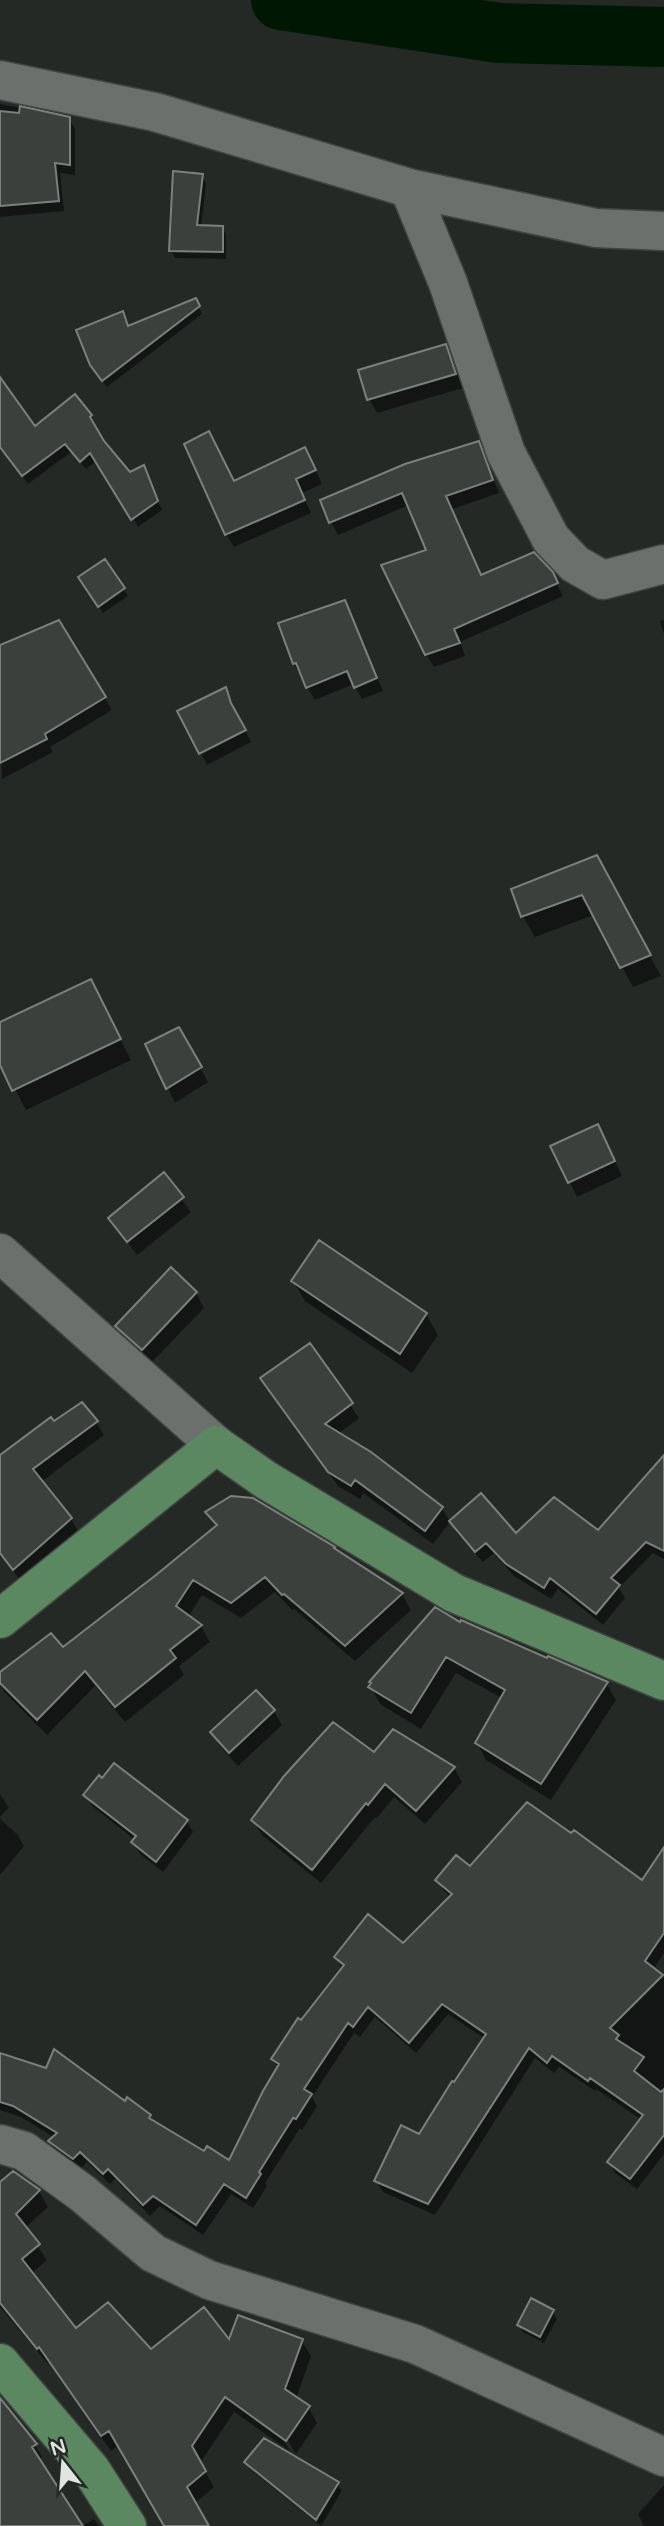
<svg xmlns="http://www.w3.org/2000/svg" width="664" height="2526" viewBox="0 0 664 2526" font-family="'Varela Round',sans-serif">
<style>
.shadow{fill:#0007}
.lines{fill:none;stroke-linecap:round;stroke-linejoin:round}
.river{stroke:#001703;stroke-width:60}
.building{fill:#3c403c;stroke:#7c807c;stroke-width:2}
.minor-casing{stroke:#414441;stroke-width:41}
.major-casing{stroke:#414441;stroke-width:41}
.minor{stroke:#6c706c;stroke-width:38}
.major{stroke:#5b8761;stroke-width:38}
</style>
<rect width="100%" height="100%" fill="#252926"/>
<!-- shadow -->
<path class="shadow" d="M0 104 69 118 75 129V175L60 173 64 211 0 217Z
M202 176 206 183 201 227H222L226 234V259L175 258 171 251Z
M195 300 202 314 107 387 96 372 129 328Z
M445 346 453 360 463 388 377 413 369 399Z
M0 384 35 429 75 397 91 416 103 442 130 475 143 468 162 510 138 527 96 461 86 469 71 452 28 484 0 446Z
M478 443 485 456 499 493 452 509 481 577 551 573 563 596 460 642 465 656 434 667 426 654 429 551 409 505 338 535 331 522Z
M312 462 322 484 302 493 311 513 234 547 226 534Z
M105 561 128 596 103 613 84 585Z
M345 602 383 691 362 699 354 684 315 700 294 664Z
M664 620V634L660 621Z
M58 622 112 710 50 747 53 752 2 779 0 646Z
M225 690 251 742 207 765 179 712Z
M608 878 661 976 633 987 594 915 535 937 523 917 513 890Z
M91 981 131 1060 26 1110 0 1061V1024Z
M179 1029 208 1082 175 1103 147 1044Z
M605 1140 622 1176 577 1197 553 1146Z
M164 1175 191 1212 137 1255 110 1218Z
M319 1243 426 1314 438 1335 412 1373 305 1301 293 1281Z
M171 1270 196 1293 204 1308 151 1363 125 1340 117 1326Z
M309 1345 359 1418 338 1434 442 1508 450 1522 433 1544 363 1493 360 1499 338 1486 270 1392Z
M96 1422 104 1435 41 1482 71 1519 79 1532 22 1583 0 1553V1457L54 1423Z
M664 1464V1559L653 1553 619 1588 625 1598 603 1625 558 1589 551 1599 514 1576 494 1553 483 1562 457 1533 451 1522 515 1535 598 1533Z
M208 1512 402 1594 411 1610 355 1661 294 1609 292 1610 275 1592 241 1618 202 1595 188 1617 201 1626 210 1642 179 1666 184 1675 125 1722 95 1686 47 1735 5 1693 0 1684V1674L63 1649 216 1528Z
M461 1625 607 1684 616 1700 551 1800 486 1760 477 1743 502 1698 456 1673 421 1729 380 1704 371 1687Z
M256 1692 274 1711 282 1725 238 1766 221 1747 212 1733Z
M374 1754 454 1768 462 1782 425 1824 394 1797 377 1818 375 1817 321 1883 262 1835 253 1820Z
M0 1794 9 1808 0 1817Z
M86 1795 187 1821 193 1832 163 1872 140 1854 133 1842 135 1840 92 1806Z
M0 1819 17 1834 24 1846 0 1875Z
M664 1850V1953L653 1970 664 1978V2154L637 2189 615 2173 609 2162 642 2120 596 2089 595 2091 559 2067 554 2073 535 2058 435 2215 383 2192 376 2180 420 2136 485 2039 448 2014 416 2053 375 2017 360 2037 354 2033 312 2097 317 2106 302 2130 300 2128 265 2183 267 2186 253 2208 231 2194 203 2235 160 2206 150 2216 115 2179 110 2184 87 2162 80 2169 56 2153 50 2142 55 2138 21 2117 0 2110V2055L125 2104 150 2116 154 2123 205 2153 229 2162 279 2069 273 2059 343 1969 336 1957 403 1945 451 1897 444 1891 437 1880 471 1868 642 1883Z
M13 2173 39 2191 48 2207 25 2228 47 2260 31 2274 75 2331 151 2351 229 2343 302 2341 311 2356 296 2399 308 2407 317 2423 296 2454 283 2432 280 2434 290 2451 234 2412 200 2463 214 2487 194 2504 207 2526H165L119 2445 111 2451 49 2362 47 2363 0 2307V2184Z
M553 2312 557 2319 544 2343 523 2332 519 2325Z
M0 2399 35 2445 42 2457 39 2460 80 2526H0Z
M246 2462 337 2484 342 2491 321 2526 250 2469Z
M664 2485V2526H644L638 2514Z
M94 2519 99 2526H82Z"/>
<g class="lines">
<!-- river -->
<path class="river" d="M281 0 499 33 664 37"/>
</g>
<!-- building -->
<path class="building" d="M20 106 70 117V165L55 163 59 201 0 206V111L19 113Z
M173 171 203 174 197 225 223 226V252L169 251Z
M196 298 200 306 102 381 90 365 76 330 123 311 128 326Z
M446 344 456 374 367 400 358 370Z
M0 377 35 426 75 394 92 415 90 417 104 441 130 472 144 465 158 501 131 520 90 453 80 462 65 444 22 476 0 447Z
M209 431 234 481 305 447 316 470 296 479 305 500 225 535 184 444Z
M479 441 493 480 446 496 481 575 534 552 553 572 558 583 454 629 460 643 425 655 381 565 426 550 402 493 329 523 320 500 405 464Z
M105 559 125 588 98 607 78 577Z
M345 600 377 678 354 688 347 671 306 688 296 663 293 664 278 623Z
M59 620 106 697 45 734 47 739 0 763V645Z
M226 687 231 703 246 730 199 754 177 711Z
M597 855 651 955 620 968 582 895 521 917 511 889Z
M91 979 121 1039 12 1091 0 1065V1022Z
M179 1027 202 1067 166 1089 145 1044Z
M598 1124 615 1161 568 1183 550 1146Z
M164 1172 184 1197 127 1242 108 1218Z
M319 1240 427 1313 400 1354 291 1281Z
M171 1267 197 1292 142 1350 115 1326Z
M310 1343 353 1403 325 1424 371 1452 443 1507 425 1531 355 1480 351 1486 328 1472 260 1378Z
M82 1402 98 1421 33 1469 72 1518 13 1570 0 1553V1455L51 1417 54 1421Z
M664 1455V1551L646 1542 611 1578 620 1585 596 1614 550 1578 544 1588 506 1564 486 1543 475 1552 449 1521 481 1493 516 1533 554 1497 598 1530Z
M231 1496 253 1498 335 1547 334 1548 403 1593 345 1646 284 1594 282 1595 265 1577 231 1603 193 1580 176 1606 202 1625 170 1650 176 1658 115 1707 85 1671 37 1720 0 1683V1672L51 1633 63 1647 156 1575 217 1525 205 1512Z
M435 1607 460 1622 461 1620 547 1658 548 1656 608 1682 541 1784 475 1743 505 1690 446 1657 411 1713 368 1687 371 1683 369 1682Z
M256 1690 275 1710 229 1753 210 1732Z
M333 1722 374 1752 393 1729 455 1767 416 1811 385 1784 368 1805 366 1803 312 1870 251 1820 284 1776Z
M114 1763 188 1820 156 1862 131 1842 136 1836 83 1795 99 1775 102 1778Z
M527 1802 571 1833 574 1830 642 1880 664 1847V1933L645 1961 663 1975 610 2028 619 2035 616 2039 644 2057 634 2071 661 2092 664 2089V2135L630 2179 607 2162 643 2115 590 2078 588 2081 552 2056 547 2063 529 2048 428 2204 374 2181 401 2125 419 2134 452 2081 454 2082 486 2034 442 2004 409 2043 368 2007 353 2027 348 2023 304 2089 312 2094 296 2119 293 2118 259 2172 261 2174 246 2198 224 2184 196 2225 153 2196 143 2205 108 2169 103 2174 80 2152 73 2159 48 2141 57 2133 13 2106 0 2102V2053L46 2068 54 2049 125 2101 127 2097 151 2115 149 2118 204 2151 207 2146 229 2160 263 2091 279 2064 271 2059 298 2018 301 2020 344 1965 334 1957 368 1914 403 1943 452 1894 435 1880 456 1855 470 1866Z
M13 2171 40 2190 16 2214 40 2244 22 2259 76 2328 108 2302 151 2349 204 2307 229 2339 238 2315 303 2339 285 2389 310 2406 286 2441 225 2397 192 2446 206 2471 187 2487 209 2526H164L109 2431 101 2436 39 2347 37 2349 0 2303V2182Z
M531 2298 554 2310 540 2337 517 2325Z
M0 2398 37 2444 32 2447 83 2526H0Z
M264 2438 339 2482 316 2520 244 2462Z"/>
<g class="lines">
<defs>
<path id="minor" d="M0 80 155 112 409 188 596 228 664 231
M409 188 448 283 506 453 551 539 575 564 603 580 664 564
M0 1253 216 1445
M0 2144 24 2151 82 2193 153 2253 209 2280 415 2344 664 2457"/>
<path id="major" d="M0 1619 216 1445 266 1480 454 1593 664 1681
M0 2363 91 2470 127 2526"/>
</defs>
<!-- minor casing -->
<use href="#minor" class="minor-casing"/>
<!-- major casing -->
<use href="#major" class="major-casing"/>
<!-- minor -->
<use href="#minor" class="minor"/>
<!-- major -->
<use href="#major" class="major"/>
</g>
<!-- north arrow -->
<g transform="translate(63 2463) rotate(343)" stroke="#252926" stroke-width="5" paint-order="stroke">
<path d="M0-5L12 26L0 18L-12 26Z" fill="#e1e4e1"/>
<text y="-10" font-size="19" font-weight="bold" text-anchor="middle" fill="#e1e4e1">N</text>
</g>
</svg>
